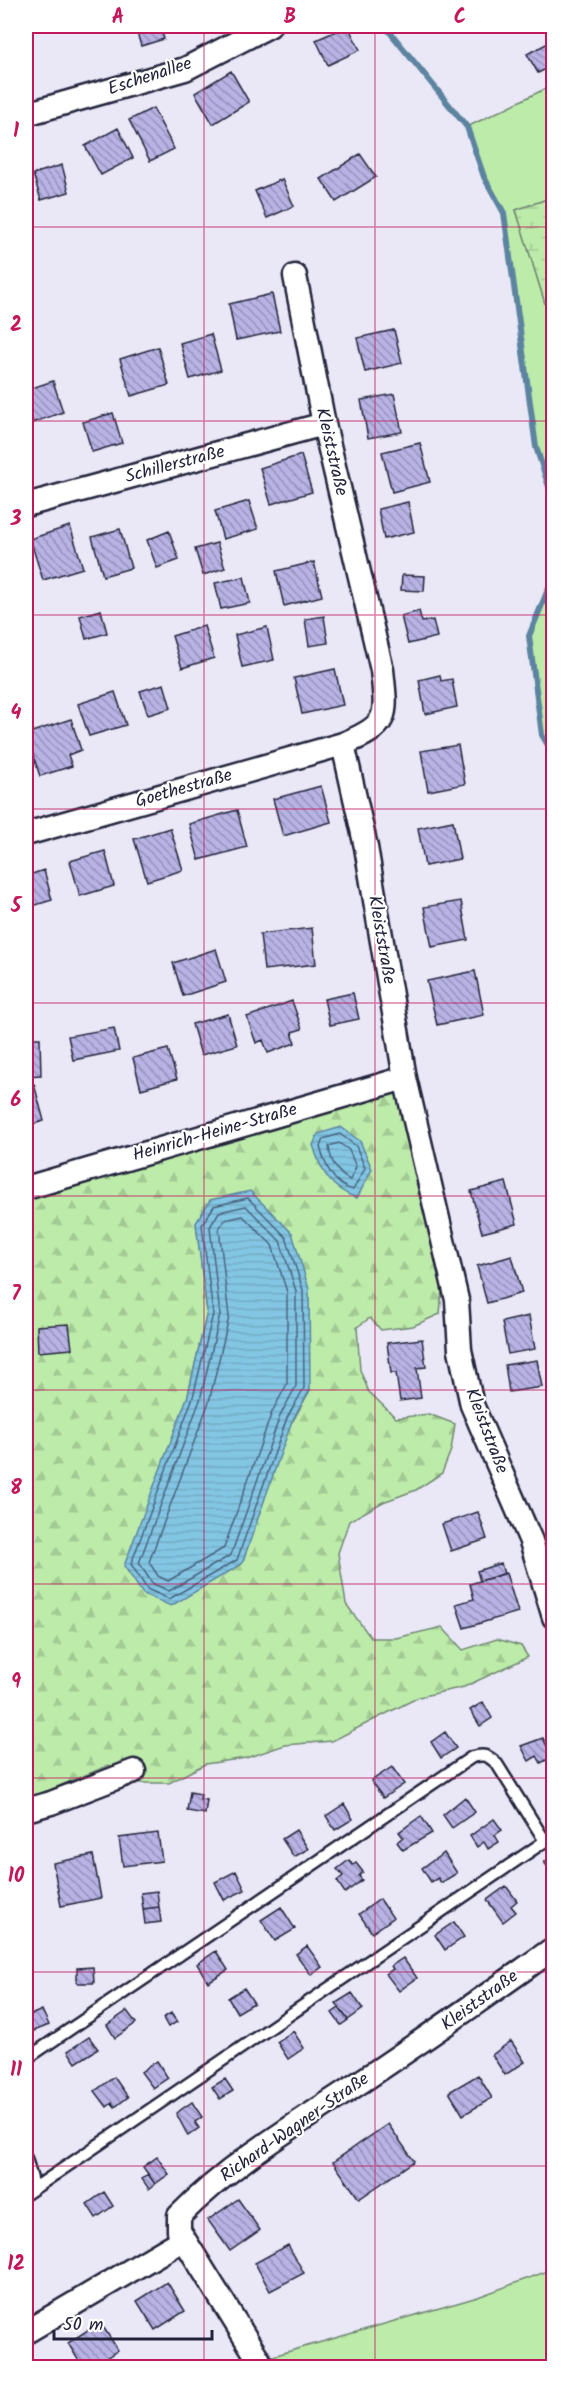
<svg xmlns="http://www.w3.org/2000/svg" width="579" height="2393" viewBox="0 0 579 2393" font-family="Kalam,sans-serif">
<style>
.grass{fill:#bdecaa;stroke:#708772;stroke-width:1.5}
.forest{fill:url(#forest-firs);stroke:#708772;stroke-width:1.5;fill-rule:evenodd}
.wetland{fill:url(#wetland-marsh);stroke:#708772;stroke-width:1.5}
.water{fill:url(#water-rules);stroke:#5c84a0;stroke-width:1.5}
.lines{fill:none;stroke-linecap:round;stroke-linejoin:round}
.shore{stroke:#49647f;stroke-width:1.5}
.stream{stroke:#5c84a0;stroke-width:6}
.building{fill:url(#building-back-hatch);stroke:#22223b;stroke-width:1.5}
.service-casing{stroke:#22223b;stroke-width:15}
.minor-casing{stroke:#22223b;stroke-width:27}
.service{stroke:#fff;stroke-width:10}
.minor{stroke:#fff;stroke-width:22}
.grid{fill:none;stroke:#c2185b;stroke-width:1.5;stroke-opacity:0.55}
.labels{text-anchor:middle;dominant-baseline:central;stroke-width:4.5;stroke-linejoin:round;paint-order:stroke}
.street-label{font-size:18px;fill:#22223b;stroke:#fff}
.neatline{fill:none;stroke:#c2185b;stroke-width:2}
.grid-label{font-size:20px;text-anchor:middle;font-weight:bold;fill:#c2185b}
</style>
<defs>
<pattern id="forest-firs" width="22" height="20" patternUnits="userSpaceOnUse" patternTransform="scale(1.5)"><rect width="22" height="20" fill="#bdecaa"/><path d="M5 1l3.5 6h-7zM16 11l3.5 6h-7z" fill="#a2ca93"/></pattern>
<pattern id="wetland-marsh" width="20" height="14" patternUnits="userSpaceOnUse" patternTransform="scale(1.5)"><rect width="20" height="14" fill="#bdecaa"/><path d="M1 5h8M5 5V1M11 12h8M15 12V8" fill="none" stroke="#a2ca93"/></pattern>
<pattern id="water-rules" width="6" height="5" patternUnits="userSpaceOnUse" patternTransform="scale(1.5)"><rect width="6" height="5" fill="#83c6e4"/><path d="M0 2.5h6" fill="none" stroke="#71aac4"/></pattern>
<pattern id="building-back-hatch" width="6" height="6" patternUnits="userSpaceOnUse" patternTransform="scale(1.5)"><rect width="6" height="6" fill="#b8b3e4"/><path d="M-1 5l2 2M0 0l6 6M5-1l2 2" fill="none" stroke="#9591ba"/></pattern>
</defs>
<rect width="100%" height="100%" fill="#eae8f7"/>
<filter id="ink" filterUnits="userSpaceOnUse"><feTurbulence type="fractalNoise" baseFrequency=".0167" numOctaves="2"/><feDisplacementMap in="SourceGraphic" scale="12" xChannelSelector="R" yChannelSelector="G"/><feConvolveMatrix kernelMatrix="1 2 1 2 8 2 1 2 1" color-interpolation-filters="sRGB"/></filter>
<g filter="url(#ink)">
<!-- grass -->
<path class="grass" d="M553 85V197L516 210 553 329V502L536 447 504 213 484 177 467 127Z
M553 575 554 755H553L542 735 529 636Z
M553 2269V2367L245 2368 259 2360 478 2297Z"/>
<!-- forest -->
<path class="forest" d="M393 1091 407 1094 443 1275 440 1314 413 1326 381 1330 370 1318 357 1327 360 1370 369 1392 396 1418 429 1414 455 1424 451 1450 442 1473 416 1490 383 1502 349 1521 338 1553 346 1604 371 1638H396L442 1627 463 1650 497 1639 521 1646 528 1657 464 1687 419 1697 332 1741 285 1745 246 1758 205 1764 169 1783H131L109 1765 26 1800V1194ZM196 1223 310 1390 293 1421 188 1395 207 1312Z"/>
<!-- wetland -->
<path class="wetland" d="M553 197H554L553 329 516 210Z"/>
<!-- water -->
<path class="water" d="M341 1127 360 1141 372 1169 357 1198C330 1189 321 1171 313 1145L318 1134Z
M250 1191 292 1233 309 1289 310 1390 292 1421 242 1564 171 1606 143 1594 124 1566 188 1395 207 1312 196 1223 210 1200Z"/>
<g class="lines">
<!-- shore -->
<path class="shore" d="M340 1134 356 1146 365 1168 353 1190C333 1185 325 1165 320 1147L323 1139Z
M339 1143 349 1150 356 1167 350 1180C337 1174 330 1160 329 1146Z
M248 1198 286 1237 303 1290 304 1388 287 1418 237 1560 169 1599 147 1589 131 1564 193 1397 213 1314 202 1225 214 1206Z
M246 1206 280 1241 296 1291V1386L280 1416 231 1555 169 1591 152 1583 139 1563 200 1400 220 1315 210 1227 219 1212Z
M243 1216 272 1245 287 1292V1384L272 1412 224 1548 168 1581 158 1576 149 1562 209 1402 229 1317 219 1228 225 1220Z"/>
<!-- stream -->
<path class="stream" d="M385 26 467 127 484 177 504 213 536 447 554 502
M554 575 529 636 542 735 554 755"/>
</g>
<!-- building -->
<path class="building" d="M135 26H160L164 39 141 46Z
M348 26 360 50 328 65 316 40Z
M550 42 554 49V65L538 73 527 54Z
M231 71 249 102 213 124 195 93Z
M153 108 174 149 150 161 129 120Z
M118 128 133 158 101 175 85 146Z
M360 154 376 177 336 202 321 179Z
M62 165 69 192 41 200 33 174Z
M282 179 294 206 267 218 255 191Z
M272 294 280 331 236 340 229 304Z
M394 330 402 363 365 372 357 338Z
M211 334 221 370 190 379 180 343Z
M158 347 169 385 131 396 120 359Z
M53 381 63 412 29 424 26 414V390Z
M394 394 402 432 368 438 361 400Z
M113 413 122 443 92 452 83 422Z
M420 443 430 482 392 492 382 452Z
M301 455 312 492 271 504 260 468Z
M249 501 258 529 223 539 215 511Z
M408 502 414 532 384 539 378 509Z
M70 526 83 568 43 580 30 539Z
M120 529 131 568 103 576 92 537Z
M169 531 179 560 157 568 147 540Z
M217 543 225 568 203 575 195 549Z
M314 562 322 596 284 606 276 571Z
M402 575 425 576 424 591 401 590Z
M244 577 250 603 221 609 215 583Z
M101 610 107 633 86 639 80 616Z
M419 611 422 622 433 620 437 637 408 644 401 616Z
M324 616 328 643 309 646 305 619Z
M204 626 214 658 182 668 172 636Z
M267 627 274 660 242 667 235 635Z
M335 669 343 705 302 714 294 678Z
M440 675 441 681 452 679 457 707 425 714 419 680Z
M164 684 171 708 148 715 140 691Z
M115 692 126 725 89 736 78 704Z
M71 719 81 750 68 755 72 766 40 776 26 734Z
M458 745 465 784 428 791 421 751Z
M321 786 331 822 283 836 273 799Z
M237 810 247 847 199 860 189 824Z
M453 821 460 859 425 866 418 828Z
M170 828 183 870 147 881 134 839Z
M105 851 114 886 80 896 70 861Z
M44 870 52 900 26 908V876Z
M461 901 468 940 432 947 424 907Z
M312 928 316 964 264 970 260 934Z
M216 949 226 982 183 996 173 963Z
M475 971 484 1015 437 1025 427 981Z
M353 993 359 1019 330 1025 324 999Z
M292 1001 302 1029 292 1032 295 1043 268 1053 263 1040 256 1043 247 1017Z
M228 1014 237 1045 201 1055 192 1024Z
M114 1028 119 1051 73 1060 68 1036Z
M26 1038H40L41 1075 26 1076Z
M168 1049 177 1079 141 1089 133 1058Z
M34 1084 44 1121 26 1126V1086Z
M506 1182 517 1224 482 1233 471 1191Z
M512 1256 522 1293 487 1303 477 1266Z
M529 1316 535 1349 508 1354 502 1322Z
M69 1324 72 1349 38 1352 37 1326Z
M422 1339 426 1367 417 1368 421 1398 400 1401 396 1373H391L387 1343Z
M537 1360 542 1387 509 1392 505 1365Z
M478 1512 487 1539 451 1551 442 1524Z
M501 1563 504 1574 480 1581 477 1571Z
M506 1573 518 1612 464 1628 456 1604 474 1599 470 1584Z
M483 1702 492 1718 480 1726 470 1710Z
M445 1732 456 1748 441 1758 431 1742Z
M543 1738 552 1757 541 1763 537 1756 529 1761 521 1746Z
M392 1767 404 1784 383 1798 371 1781Z
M190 1792 201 1794 200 1799 207 1800 205 1814 187 1811Z
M465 1797 475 1812 452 1828 443 1815Z
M344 1804 353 1819 335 1830 326 1816Z
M421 1816 432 1833 403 1850 397 1842 403 1837 399 1832Z
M494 1819 502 1830 495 1835 499 1842 488 1849 484 1842 477 1847 470 1836Z
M296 1830 308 1849 294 1857 282 1839Z
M158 1833 162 1861 123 1866 119 1838Z
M444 1853 457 1873 441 1883 438 1878 431 1882 422 1868Z
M93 1855 101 1898 61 1906 53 1863Z
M554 1856V1876L544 1862Z
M349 1860 353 1865 356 1863 363 1872 359 1876 362 1880 345 1893 337 1881 343 1876 337 1869Z
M236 1871 245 1890 224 1900 215 1882Z
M506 1886 517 1901 511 1906 516 1912 503 1922 487 1900Z
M157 1891 159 1907 143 1909 141 1893Z
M380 1899 393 1918 372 1933 359 1914Z
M159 1907 161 1922 145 1924 143 1909Z
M281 1907 295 1929 275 1941 261 1920Z
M454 1922 464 1937 445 1950 435 1935Z
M307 1946 322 1967 311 1975 296 1954Z
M216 1951 228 1970 208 1982 197 1964Z
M403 1958 417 1978 399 1991 386 1974 393 1969 391 1966Z
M93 1967 94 1983H77V1968Z
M244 1988 254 2003 237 2013 228 1998Z
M352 1993 363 2009 348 2020 336 2003Z
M339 2008 348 2020 341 2025 332 2013Z
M42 2010 49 2025 29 2033 26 2017Z
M127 2011 136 2023 115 2038 107 2025Z
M171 2013 177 2022 168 2027 163 2018Z
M293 2031 304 2048 288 2059 277 2042Z
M89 2037 98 2049 76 2063 68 2051Z
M511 2041 525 2062 505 2075 492 2055Z
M157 2061 168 2078 153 2088 141 2072Z
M478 2075 492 2098 463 2115 449 2092Z
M114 2077 128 2097 115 2107 112 2103 107 2107 95 2091Z
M225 2079 233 2091 220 2099 212 2087Z
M192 2102 202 2117 195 2122 199 2128 188 2136 176 2113Z
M388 2124 414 2161 359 2199 333 2162Z
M157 2157 169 2174 155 2184 143 2167Z
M148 2174 155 2184 149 2189 142 2179Z
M104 2192 113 2206 96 2218 87 2204Z
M238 2199 260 2230 230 2251 208 2220Z
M288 2245 304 2273 270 2291 255 2263Z
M167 2282 185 2311 155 2330 137 2301Z
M100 2322 118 2350 91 2368H83L68 2343Z"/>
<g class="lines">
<defs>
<path id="service" d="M26 2059 472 1757C484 1754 488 1755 497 1764L545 1841
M26 2158 34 2186
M26 2194 554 1835"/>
<path id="minor" d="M26 114 185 69 269 26
M295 276 324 424 382 670C387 717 390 725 343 744L366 847 405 1078 457 1300 460 1350 472 1405 531 1541 554 1617
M26 505 324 424
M26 834 343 744
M26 1188 405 1078
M26 1810 51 1803 134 1771
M26 2332 184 2239
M259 2360 179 2231V2216C232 2162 300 2122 362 2081 427 2038 490 1993 554 1948"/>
</defs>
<!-- service casing -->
<use href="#service" class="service-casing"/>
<!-- minor casing -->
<use href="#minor" class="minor-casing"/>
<!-- service -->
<use href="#service" class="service"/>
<!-- minor -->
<use href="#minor" class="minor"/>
</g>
</g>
<!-- grid -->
<path class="grid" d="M204 26V2368M375 26V2368M26 227H554M26 421H554M26 615H554M26 809H554M26 1003H554M26 1196H554M26 1390H554M26 1584H554M26 1778H554M26 1972H554M26 2166H554"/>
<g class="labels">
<!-- street labels -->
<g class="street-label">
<text transform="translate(150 77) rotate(-18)">Eschenallee</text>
<text transform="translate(331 452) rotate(77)">Kleiststraße</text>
<text transform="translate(175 465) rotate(-15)">Schillerstraße</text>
<text transform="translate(184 789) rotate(-16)">Goethestraße</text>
<text transform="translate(381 940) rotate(80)">Kleiststraße</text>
<text transform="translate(215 1133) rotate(-16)">Heinrich-Heine-Straße</text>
<text transform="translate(486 1431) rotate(69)">Kleiststraße</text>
<text transform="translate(480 2001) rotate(-36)">Kleiststraße</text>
<text transform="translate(295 2128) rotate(-35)">Richard-Wagner-Straße</text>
</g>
</g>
<!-- margin -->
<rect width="579" height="2393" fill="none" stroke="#fff" stroke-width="66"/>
<!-- scale -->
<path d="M54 2330v9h158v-9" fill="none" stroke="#22223b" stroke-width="3"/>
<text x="63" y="2330" font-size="18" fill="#22223b" stroke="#ffffff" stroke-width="4.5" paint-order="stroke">50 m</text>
<rect x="33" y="33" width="513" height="2327" class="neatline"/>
<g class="grid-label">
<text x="118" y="23">A</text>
<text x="290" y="23">B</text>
<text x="460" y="23">C</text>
<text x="16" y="137">1</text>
<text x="16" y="331">2</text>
<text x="16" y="525">3</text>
<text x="16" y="719">4</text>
<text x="16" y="912">5</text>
<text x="16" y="1106">6</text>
<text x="16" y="1300">7</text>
<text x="16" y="1494">8</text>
<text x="16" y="1688">9</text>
<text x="16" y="1882">10</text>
<text x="16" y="2076">11</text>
<text x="16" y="2270">12</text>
</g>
</svg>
